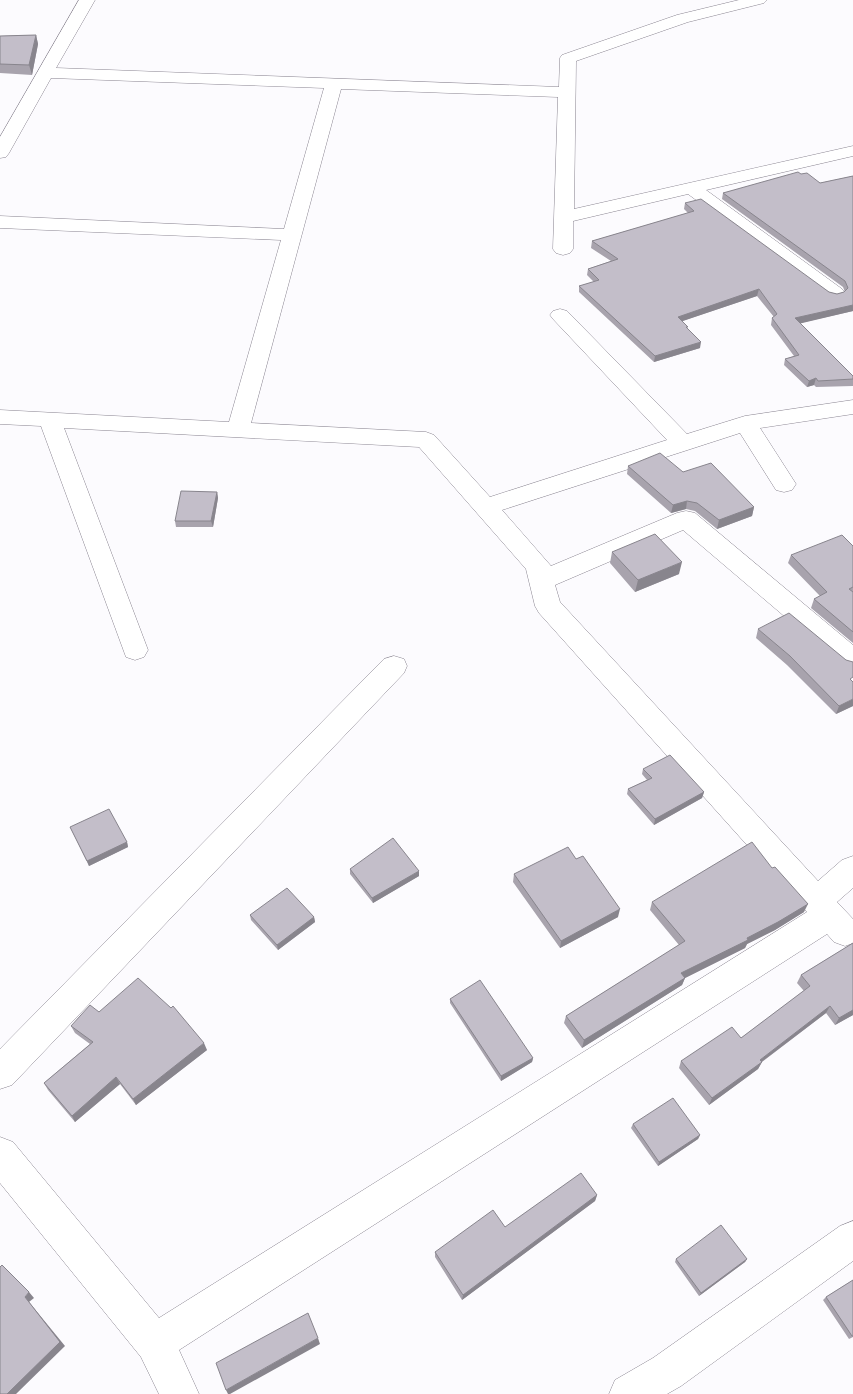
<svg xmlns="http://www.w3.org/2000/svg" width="853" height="1394" viewBox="0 0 853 1394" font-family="'Public Sans',sans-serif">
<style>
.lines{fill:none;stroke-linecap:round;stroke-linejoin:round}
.street-casing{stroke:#8a8591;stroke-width:1}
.street{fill:#fff;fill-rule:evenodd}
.wall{fill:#a8a3ad}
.shaded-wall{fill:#88858d}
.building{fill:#c3bec9;stroke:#88858d}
</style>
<rect width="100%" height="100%" fill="#fcfbfe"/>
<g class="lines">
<defs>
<path id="street" d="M79 0H95L56 68 559 87 560 58 562 55 677 15 739 0H767L764 3 688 22 576 61 574 209 853 146V156L706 190 842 289 845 293 842 297 835 299 828 297 688 194 573 221V249L570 253 563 255 556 253 553 249 558 97 341 89 251 423 426 432 434 435 490 497 667 440 553 319 550 315 553 311 560 309 567 311 687 434 745 416 853 400V414L760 428 796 484 792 490 784 492 776 490 740 433 502 510 551 566 677 513 686 511 695 513 853 645V670L844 667 683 530 555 585 560 602 818 881 842 860 853 856V888L837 902 853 919V943L845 946 834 942 827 934 179 1350 199 1394H159L141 1357 0 1183V1137L13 1142 159 1318 807 912 539 613 535 606 526 569 419 447 64 428 148 650 144 657 135 660 126 657 41 426 0 424V410L229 422 281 240 0 228V216L284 229 324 88 51 78 9 153 6 157 0 158V137Z
M394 656 404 659 407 666 404 673 12 1085 0 1089V1049L384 659Z
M853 1221V1261L681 1386 667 1394H609L615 1380 653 1358 840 1226Z"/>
</defs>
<!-- street casing -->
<use href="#street" class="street-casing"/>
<!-- street -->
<use href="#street" class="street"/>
</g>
<!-- wall -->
<path class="wall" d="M36 35 38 44 32 75 0 73V36Z
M801 174 820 183 853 176V311L800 323 853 376V386L816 387 814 385 807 387 784 365 785 359 794 356 771 325 772 318 774 317 757 296 682 321 700 348 654 362 579 292V286L594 282 587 275 588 269 611 261 591 248 592 241 688 213 684 209 685 203 829 292 837 294 844 292H845L843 287 722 199 723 193Z
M628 466 683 472 754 507 752 516 717 529 695 511 686 509 671 513 627 474Z
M217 492 218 498 213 527H176L175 521Z
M853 546V643L811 608 814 599 820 596 788 563 791 555Z
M612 552 679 574 635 592 610 563Z
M758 629 853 706 836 714 787 665 756 638Z
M643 769 704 792 702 798 654 825 627 794 628 789 647 780 642 774Z
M70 827 127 842 128 847 89 866Z
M576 859 618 917 560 948 513 882 514 874Z
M350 869 419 876 373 903 350 874Z
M652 902 804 912 775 930 747 944 745 948 685 978 682 985 582 1048 564 1023 566 1016 679 945 650 910Z
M250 915 314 917 315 922 278 950 251 920Z
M853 943V1015L835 1025 826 1013 762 1062 758 1069 709 1105 679 1068 681 1061 741 1038 804 991 797 983 801 975Z
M450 999 533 1058 532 1062 501 1081 450 1003Z
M99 1012 207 1050 136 1105 120 1084 75 1122 48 1090 44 1083 90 1044 75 1033 71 1026Z
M633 1124 700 1135 698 1139 658 1166 631 1128Z
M597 1195 595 1201 462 1300 435 1257V1252Z
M676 1259H747L745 1262 699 1296 675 1262Z
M853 1280V1337L849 1339 823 1300 826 1297Z"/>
<!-- shaded-wall -->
<path class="shaded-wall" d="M36 35 38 44 32 75 29 65Z
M759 289 757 296 677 323 678 317Z
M853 305V311L794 325 795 318Z
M701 342 700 348 654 362 655 356Z
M816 378 814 385 807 387 809 381Z
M217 492 218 498 213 527 211 521Z
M687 501 686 509 671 513 673 505Z
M754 507 752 516 717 529 719 520Z
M682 562 679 574 635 592 638 580Z
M853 699V706L836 714 839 706Z
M704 792 702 798 654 825 655 819Z
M127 842 128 847 89 866 87 861Z
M419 871V876L373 903 372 898Z
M808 904 804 912 775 930 747 944 745 948 685 978 682 985 582 1048 584 1040 681 973Z
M620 909 618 917 560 948 561 941Z
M314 917 315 922 278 950 277 945Z
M830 1006 826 1013 756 1066 760 1060Z
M853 1010V1015L835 1025 839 1018Z
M204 1043 207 1050 136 1105 133 1099Z
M533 1058 532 1062 501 1081V1076Z
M762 1062 758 1069 709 1105 712 1098Z
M116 1077 120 1084 75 1122 72 1116Z
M700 1135 698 1139 658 1166 659 1162Z
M597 1195 595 1201 462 1300 463 1295Z
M747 1259 745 1262 699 1296 701 1293Z
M29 1292 34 1298 29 1302 65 1346 16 1394H7L25 1297Z
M318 1338 320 1344 230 1394H228L226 1390Z"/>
<!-- building -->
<path class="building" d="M36 35 29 65 0 64V36Z
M798 172 801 174 807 173 820 183 853 176V305L795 318 853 376V379L818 381 816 378 809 381 785 359 799 355 772 318 777 314 759 289 678 317 688 327H686L701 342 655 356 579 286 599 280 588 269 618 259 592 241 694 211 685 203 701 199 829 292 837 294 844 292 848 288 845 281 723 193Z
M660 453 683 472 711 463 754 507 719 520 697 503 687 501 673 505 628 466Z
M181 491 217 492 211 521H175Z
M655 534 682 562 638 580 612 552Z
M842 535 853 546V587L849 589 853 592V632L814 599 827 592 791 555Z
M789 613 846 660 853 662V677L850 679 853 682V699L839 706 790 656 758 629Z
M670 755 704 792 655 819 628 789 652 778 643 769Z
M109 809 127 842 87 861 70 827Z
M393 838 419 871 372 898 350 869Z
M752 842 772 868 775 867 808 904 778 922 747 938 748 940 681 973 685 978 584 1040 566 1016 685 941 652 902Z
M568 847 576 859 583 856 620 909 561 941 514 874Z
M287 888 314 917 277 945 250 915Z
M853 943V1010L839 1018 830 1006 760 1060 762 1062 712 1098 681 1061 732 1027 741 1038 810 986 801 975Z
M138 978 171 1008 173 1006 204 1043 133 1099 116 1077 72 1116 44 1083 93 1042 71 1026 90 1005 99 1012Z
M480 980 533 1058 501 1076 450 999Z
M673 1098 700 1135 659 1162 633 1124Z
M581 1173 597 1195 463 1295 435 1252 493 1210 505 1227Z
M721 1225 747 1259 701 1293 676 1259Z
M2 1265 29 1292 25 1297 60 1342 7 1394H0V1267Z
M853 1280V1336H852L826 1297Z
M308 1313 318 1338 226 1390 216 1363Z"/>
</svg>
